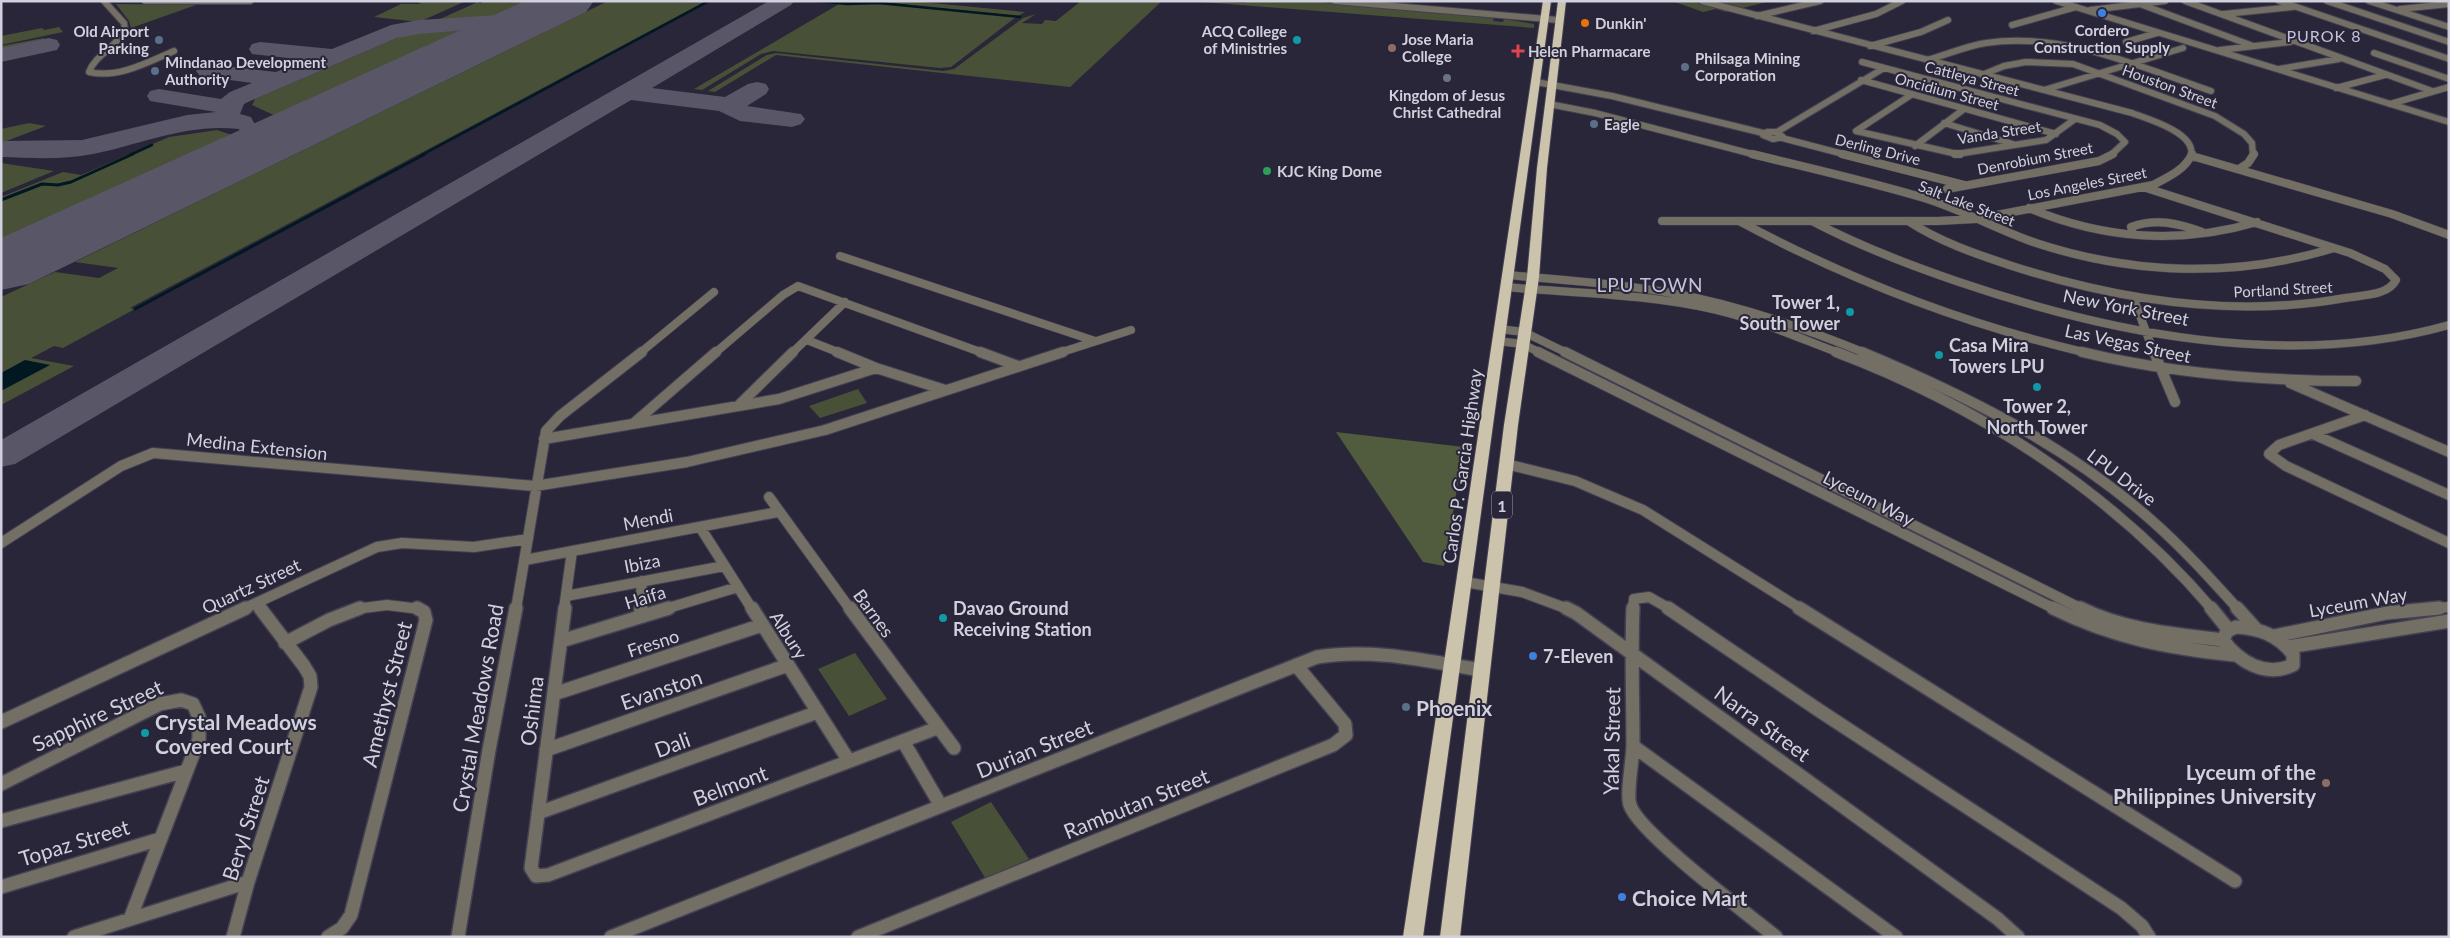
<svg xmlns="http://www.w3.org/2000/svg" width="2450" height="938" viewBox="0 0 2450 938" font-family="Lato,sans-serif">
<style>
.green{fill:#485037}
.forest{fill:#515b3e}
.water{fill:#011822}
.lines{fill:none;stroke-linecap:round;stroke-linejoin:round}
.stream-far1{stroke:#011822;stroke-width:2.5}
.stream{stroke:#011822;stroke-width:3}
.taxiway{fill:#595668;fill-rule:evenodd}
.runway{fill:#595668;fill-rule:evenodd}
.minor-far3-casing{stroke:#444153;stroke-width:8}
.minor-far2-casing{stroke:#444153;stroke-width:9}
.minor-far1-casing{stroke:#444153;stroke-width:12}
.minor-casing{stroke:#444153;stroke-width:16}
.tertiary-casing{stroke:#444153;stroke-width:8}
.trunk-casing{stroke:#444153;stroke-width:2}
.minor-far3{stroke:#736f65;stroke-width:6}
.minor-far2{stroke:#736f65;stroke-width:8}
.minor-far1{stroke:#736f65;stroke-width:10}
.minor{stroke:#736f65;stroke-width:13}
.tertiary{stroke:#736f65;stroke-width:6}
.trunk{fill:#ccc3ac;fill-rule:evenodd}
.shop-dot{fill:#3f7fe0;stroke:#292639;stroke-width:2}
.food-dot{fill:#e8710a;stroke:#292639;stroke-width:2}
.service-dot{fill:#5c6f8a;stroke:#292639;stroke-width:2}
.culture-dot{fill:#0f9aa8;stroke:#292639;stroke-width:2}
.education-dot{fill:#8d6e63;stroke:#292639;stroke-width:2}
.health-dot{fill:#e0444e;stroke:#292639;stroke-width:2}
.worship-dot{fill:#6b7280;stroke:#292639;stroke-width:2}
.leisure-dot{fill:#2e9e5b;stroke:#292639;stroke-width:2}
.labels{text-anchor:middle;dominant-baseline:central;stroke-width:4;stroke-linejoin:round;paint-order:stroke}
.far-poi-label{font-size:15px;font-weight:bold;fill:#d1d0dd;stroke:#292639;text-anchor:start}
.far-street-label{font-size:15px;fill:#d1d0dd;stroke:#292639}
.far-neighbourhood-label{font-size:16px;letter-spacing:1px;fill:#c5c2dc;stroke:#292639}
.shield{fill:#292639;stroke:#9f9dac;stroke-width:1}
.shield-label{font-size:16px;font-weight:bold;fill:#d1d0dd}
.poi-label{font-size:18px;font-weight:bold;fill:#d1d0dd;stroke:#292639;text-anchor:start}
.street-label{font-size:18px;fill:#d1d0dd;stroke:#292639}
.neighbourhood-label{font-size:19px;letter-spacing:1px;fill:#c5c2dc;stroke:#292639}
.near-street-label{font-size:21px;fill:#d1d0dd;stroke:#292639}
.near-poi-label{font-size:21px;font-weight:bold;fill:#d1d0dd;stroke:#292639;text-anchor:start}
</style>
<rect width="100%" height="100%" fill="#292639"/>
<!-- green -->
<path class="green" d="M421 1H466L419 22 374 17 401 4H422L418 3Z
M480 1H533L498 17 429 24Z
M608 1H706L130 308 135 309 63 348 54 346 31 358 74 366 1 405V297L55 272 99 278 118 268 75 262Z
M825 1H911L1025 12 1018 16 880 2Z
M1081 1H1162L1070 87 776 55 715 92 708 91 767 55 776 53 943 71 954 69 1023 18 1036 14 1022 23 1042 24 1045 20 1056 21Z
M1189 1 1246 3 1247 1H1310L1494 18 1493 21 1503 22 1504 19 1534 24V28Z
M1672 1H1771L1726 12 1716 9 1703 12Z
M116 4 196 5 131 28 129 21Z
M839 4H879L1016 17 951 67 940 68 773 51 761 54 702 90 694 89Z
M59 27 63 32 1 45V36L42 28 44 30Z
M467 30 278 117 252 105 255 99 404 35 434 31Z
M44 38 48 44 1 54V46Z
M29 123 46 126 1 143V129Z
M217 130 235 136 1 242V197L63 172 81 175 169 137Z
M1 163 54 171 1 193Z
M858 389 867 403 820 418 809 406Z
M855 653 887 699 849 716 818 669Z
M991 802 1029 859 987 881 951 822Z"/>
<!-- forest -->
<path class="forest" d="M1336 432 1464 447 1444 566 1423 562Z"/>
<!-- water -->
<path class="water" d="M25 360 50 365 1 391V373Z"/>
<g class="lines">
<!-- stream-far1 -->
<path class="stream-far1" d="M816 1 847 4 879 3 1020 17
M480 2 482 1
M130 155 152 145
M422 155 709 1"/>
<!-- stream -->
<path class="stream" d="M1 200 42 184 58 185 71 182 133 154
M135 309 425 154"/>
<!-- taxiway -->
<path class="taxiway" d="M769 1H794L791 5 652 88 725 97 748 84 757 82 766 84 769 89 766 94 747 106 801 114 805 119 801 124 792 127 740 121 719 111 631 100 15 464 1 467V440Z
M529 13 537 14 540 19 537 24 419 34 397 38 248 102 244 104 240 114 251 117 254 123 275 124 299 119 308 122 312 127 308 132C286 138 265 142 242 136L239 129C188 123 142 144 93 154 63 160 32 158 1 157V141L82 140 187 115 216 112 150 101 147 96 150 91 159 89 221 99 230 92 252 83 200 76 196 71 200 66 208 64 276 72 306 60 252 54 249 49 252 44 260 42 332 49 391 25 419 20Z
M49 38 57 40 60 45 57 50 1 62V48Z"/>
<!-- runway -->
<path class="runway" d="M525 1H594L586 12 29 284 1 290V238Z"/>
<defs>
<path id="minor-far3" d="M104 1 124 23 125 30C117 47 95 55 89 72 118 79 148 62 174 51
M145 1H250
M1702 1 2132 113C2148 119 2196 133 2191 155
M2056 1 2449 122
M2185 1 2432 91
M2279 1 2449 59
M2327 1 2449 42
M2369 1 2449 27
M2140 4 2253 46
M2400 9 2449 4
M2090 10 2165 1
M2224 14 2292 7
M1757 16 1820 1
M2012 25 2076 7
M1813 31 1876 14 1902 1
M2126 42 2157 33
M1870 46 1921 32 1948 20
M2220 50 2290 42
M2374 53 2449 79
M1927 60C1946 55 1966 46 1986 43 2063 31 2140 67 2211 91
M1862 62 2100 125 2117 134 2125 142 2111 155
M2279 69 2339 59
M1982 75 2004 66 2026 62 2073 64 2215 116 2244 134 2252 143 2253 155
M1861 80 2056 134
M1536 82 1612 96 1763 133
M2336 88 2385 75
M2044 90 2183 48
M1911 95 1856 131 1957 154 2046 140 2075 119
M1549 104 1595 113 1756 155
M2390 104 2449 87
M1944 123 2013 144
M1767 132H1777L1783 137 1773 139 1763 135Z
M1777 132 1884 68
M1782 138 1847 155
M1915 146 1964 109"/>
<path id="minor-far2" d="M1752 154C1809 168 1867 181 1924 198 1963 210 1998 230 2036 243 2134 275 2236 278 2334 248
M1842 154 1964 185
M1955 154H1960
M2192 156 2392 214 2449 235
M2239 169 2248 163 2254 154
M1947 189 2099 161 2113 154
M2029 208C2102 239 2180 245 2257 222
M1662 221H1938L1976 219 2153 185C2168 177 2185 170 2192 154
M1739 221C1851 281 1963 324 2087 353
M1812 221C1859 246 1909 265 1959 282 2112 334 2289 370 2449 325
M1908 221C1940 242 1976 254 2012 266 2118 300 2235 318 2345 298 2361 295 2388 296 2396 280L2385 269 2350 253 2143 187
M2133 234 2131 227C2156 218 2178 223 2202 232
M840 256 1095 341
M1508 275C1561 280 1614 283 1666 292 1735 304 1802 327 1865 353
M1505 287C1575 293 1648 294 1717 310 1759 320 1799 338 1839 353
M2133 297 2154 353
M1499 329 1524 332 1567 353
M807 340 840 353
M1498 341 1522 344 1541 353
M640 353 714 292
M715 353 783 295 798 286 983 353
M792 353 845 302
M1059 353 1131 330"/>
<path id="minor-far1" d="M837 352 876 368 945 390
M980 352 1018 366
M1538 352 2055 609
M1565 352 2082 609
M1836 352C1979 406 2112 492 2212 609
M1862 352C1965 395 2066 445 2150 519 2182 547 2210 578 2238 609
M2082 352C2173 374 2263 381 2356 381
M2154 352 2175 402
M2290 383 2449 452
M738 406 793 352
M2365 415 2279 445 2269 454 2286 466 2449 543
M634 423 716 352
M2313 434 2449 495
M544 439 779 399 876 368
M1506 464 1575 481 1643 510 1801 609
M769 497 850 609
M700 527 752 609
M1 543 121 466 153 453 535 486 687 462 825 430 1063 352
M525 560 778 512
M1465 582 1522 592 1568 609
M566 596 724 566
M256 603 261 609
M243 609 377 547 402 543 474 547 528 539
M355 609 387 605 420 609
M516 609 546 431 560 416 642 352
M564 609 572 551
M640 609 642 581
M665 609 738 587
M1633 609 1634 599 1649 597 1670 609
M2426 609 2449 607"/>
<path id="minor" d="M565 608 531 868 536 876 548 875 937 728
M752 608 849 761
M850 608 954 748
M1566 608 1576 613 1998 919 2018 937
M1633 608C1631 654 1633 699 1633 745 1633 759 1626 794 1630 805 1638 832 1749 915 1776 937
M1668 608 1820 711 2121 908 2142 926 2149 937
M1799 608 2235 881
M2053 608C2114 638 2168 648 2235 655
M2080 608C2124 630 2174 634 2223 640
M2211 608 2228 629
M2237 608 2256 629
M640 617 641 608
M2236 627C2259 628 2278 635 2293 654V665C2266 678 2239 662 2223 640L2227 631Z
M2274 636 2387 613 2439 608
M561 641 669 608
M285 643 329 620 360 608
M2288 647 2449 621
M554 694 762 625
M1 722 246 608
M903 741 941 806
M1633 746 1896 937
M546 750 788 665
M1 784 160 704 181 700 193 704 199 717V739L130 919
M538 813 818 712
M1 821 186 771
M1 887 160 839
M74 937 248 882
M233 937 248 882 311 687 310 676 304 666 260 608
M328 937 342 928 351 915 426 620 424 612 417 608
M458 937 489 750 516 608
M611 937 1317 657C1373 648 1427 661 1482 670
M858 937 1333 745 1346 735 1345 724 1296 665"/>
<path id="tertiary" d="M1335 1 1558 20"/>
<path id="trunk" d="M1543 1H1551L1423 937H1403Z
M1558 1H1566L1547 168 1539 277 1518 425 1460 937H1440L1504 425 1527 277 1537 168Z"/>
</defs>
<!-- minor-far3 casing -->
<use href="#minor-far3" class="minor-far3-casing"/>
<!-- minor-far2 casing -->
<use href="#minor-far2" class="minor-far2-casing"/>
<!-- minor-far1 casing -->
<use href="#minor-far1" class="minor-far1-casing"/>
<!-- minor casing -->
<use href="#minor" class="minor-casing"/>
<!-- tertiary casing -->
<use href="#tertiary" class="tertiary-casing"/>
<!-- trunk casing -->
<use href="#trunk" class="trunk-casing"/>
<!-- minor-far3 -->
<use href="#minor-far3" class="minor-far3"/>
<!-- minor-far2 -->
<use href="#minor-far2" class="minor-far2"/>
<!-- minor-far1 -->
<use href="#minor-far1" class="minor-far1"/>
<!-- minor -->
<use href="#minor" class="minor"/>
<!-- tertiary -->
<use href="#tertiary" class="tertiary"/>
<!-- trunk -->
<use href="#trunk" class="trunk"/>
</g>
<!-- markers -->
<g class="shop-dot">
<circle cx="2102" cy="13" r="5"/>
<circle cx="1533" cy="656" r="5"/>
<circle cx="1622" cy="897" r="5"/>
</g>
<circle class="food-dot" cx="1585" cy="23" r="5"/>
<g class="service-dot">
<circle cx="159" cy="40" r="5"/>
<circle cx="1685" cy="67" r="5"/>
<circle cx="155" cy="71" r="5"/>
<circle cx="1594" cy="124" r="5"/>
<circle cx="1406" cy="707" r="5"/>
</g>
<g class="culture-dot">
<circle cx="1297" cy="40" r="5"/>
<circle cx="1850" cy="312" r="5"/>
<circle cx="1939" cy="355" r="5"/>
<circle cx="2037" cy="387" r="5"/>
<circle cx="943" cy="618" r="5"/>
<circle cx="145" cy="733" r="5"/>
</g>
<g class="education-dot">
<circle cx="1392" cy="48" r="5"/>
<circle cx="2326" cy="783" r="5"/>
</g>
<path class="health-dot" d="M1515.5 43.5h5v5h5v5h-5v5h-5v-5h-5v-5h5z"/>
<circle class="worship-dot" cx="1447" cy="78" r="5"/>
<circle class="leisure-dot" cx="1267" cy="171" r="5"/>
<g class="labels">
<!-- far-poi labels -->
<g class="far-poi-label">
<text x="1595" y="23">Dunkin'</text>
<text x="2102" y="30" text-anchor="middle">Cordero<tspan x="2102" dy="17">Construction Supply</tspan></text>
<text x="149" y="31" text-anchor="end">Old Airport<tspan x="149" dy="17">Parking</tspan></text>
<text x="1287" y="31" text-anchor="end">ACQ College<tspan x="1287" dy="17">of Ministries</tspan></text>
<text x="1402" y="39">Jose Maria<tspan x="1402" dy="17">College</tspan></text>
<text x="1528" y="51">Helen Pharmacare</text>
<text x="1695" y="58">Philsaga Mining<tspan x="1695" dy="17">Corporation</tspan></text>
<text x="165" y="62">Mindanao Development<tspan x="165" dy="17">Authority</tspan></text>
<text x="1447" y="95" text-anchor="middle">Kingdom of Jesus<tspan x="1447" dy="17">Christ Cathedral</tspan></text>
<text x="1604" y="124">Eagle</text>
<text x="1277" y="171">KJC King Dome</text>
</g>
<!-- far-street labels -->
<g class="far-street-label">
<text transform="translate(1972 78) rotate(15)">Cattleya Street</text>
<text transform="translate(2170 86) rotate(20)">Houston Street</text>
<text transform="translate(1947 91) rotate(15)">Oncidium Street</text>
<text transform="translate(1999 132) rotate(-9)">Vanda Street</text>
<text transform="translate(1878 149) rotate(14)">Derling Drive</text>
<text transform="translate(2035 158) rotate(-11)">Denrobium Street</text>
<text transform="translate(2087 183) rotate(-11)">Los Angeles Street</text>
<text transform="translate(1967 203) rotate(21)">Salt Lake Street</text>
<text transform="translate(2283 289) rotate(-3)">Portland Street</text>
</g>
<!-- far-neighbourhood labels -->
<g class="far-neighbourhood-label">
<text x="2324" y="35">PUROK 8</text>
</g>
<!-- shield labels -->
<rect class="shield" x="1492" y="491.5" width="20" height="27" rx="4"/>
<g class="shield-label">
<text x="1502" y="505">1</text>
</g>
<!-- poi labels -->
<g class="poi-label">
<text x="1840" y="302" text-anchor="end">Tower 1,<tspan x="1840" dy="21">South Tower</tspan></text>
<text x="1949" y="345">Casa Mira<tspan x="1949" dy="21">Towers LPU</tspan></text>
<text x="2037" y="406" text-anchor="middle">Tower 2,<tspan x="2037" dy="21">North Tower</tspan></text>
<text x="953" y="608">Davao Ground<tspan x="953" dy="21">Receiving Station</tspan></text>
<text x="1543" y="656">7-Eleven</text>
</g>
<!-- street labels -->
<g class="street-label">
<text transform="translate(2126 307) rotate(11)">New York Street</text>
<text transform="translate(2128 343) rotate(12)">Las Vegas Street</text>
<text transform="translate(257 446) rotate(6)">Medina Extension</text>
<text transform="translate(1462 466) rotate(-82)">Carlos P. Garcia Highway</text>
<text transform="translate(2122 477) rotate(37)">LPU Drive</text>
<text transform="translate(1869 498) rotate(27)">Lyceum Way</text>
<text transform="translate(648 519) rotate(-11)">Mendi</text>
<text transform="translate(642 563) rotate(-11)">Ibiza</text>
<text transform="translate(251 586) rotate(-25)">Quartz Street</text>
<text transform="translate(645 597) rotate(-17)">Haifa</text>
<text transform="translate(2358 602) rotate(-10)">Lyceum Way</text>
<text transform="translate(874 613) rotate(54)">Barnes</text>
<text transform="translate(789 635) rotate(57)">Albury</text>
<text transform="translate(653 643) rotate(-18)">Fresno</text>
</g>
<!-- neighbourhood labels -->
<g class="neighbourhood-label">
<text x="1650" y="284">LPU TOWN</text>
</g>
<!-- near-street labels -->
<g class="near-street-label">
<text transform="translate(661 689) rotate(-19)">Evanston</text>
<text transform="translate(386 694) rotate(-76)">Amethyst Street</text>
<text transform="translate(477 708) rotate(-80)">Crystal Meadows Road</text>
<text transform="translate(531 711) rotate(-83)">Oshima</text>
<text transform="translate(97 715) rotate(-25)">Sapphire Street</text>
<text transform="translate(1763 723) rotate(36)">Narra Street</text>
<text transform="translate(1611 741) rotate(-89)">Yakal Street</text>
<text transform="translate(672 744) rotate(-20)">Dali</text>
<text transform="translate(1034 748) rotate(-22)">Durian Street</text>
<text transform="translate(730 785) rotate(-21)">Belmont</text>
<text transform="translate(1136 803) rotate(-22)">Rambutan Street</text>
<text transform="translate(245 828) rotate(-72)">Beryl Street</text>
<text transform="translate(74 842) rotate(-17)">Topaz Street</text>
</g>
<!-- near-poi labels -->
<g class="near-poi-label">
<text x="1416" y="707">Phoenix</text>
<text x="155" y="721">Crystal Meadows<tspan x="155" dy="24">Covered Court</tspan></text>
<text x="2316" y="771" text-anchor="end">Lyceum of the<tspan x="2316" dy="24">Philippines University</tspan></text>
<text x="1632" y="897">Choice Mart</text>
</g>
</g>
<!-- border -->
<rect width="2450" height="938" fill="none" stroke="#d1d0dd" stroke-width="5"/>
</svg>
